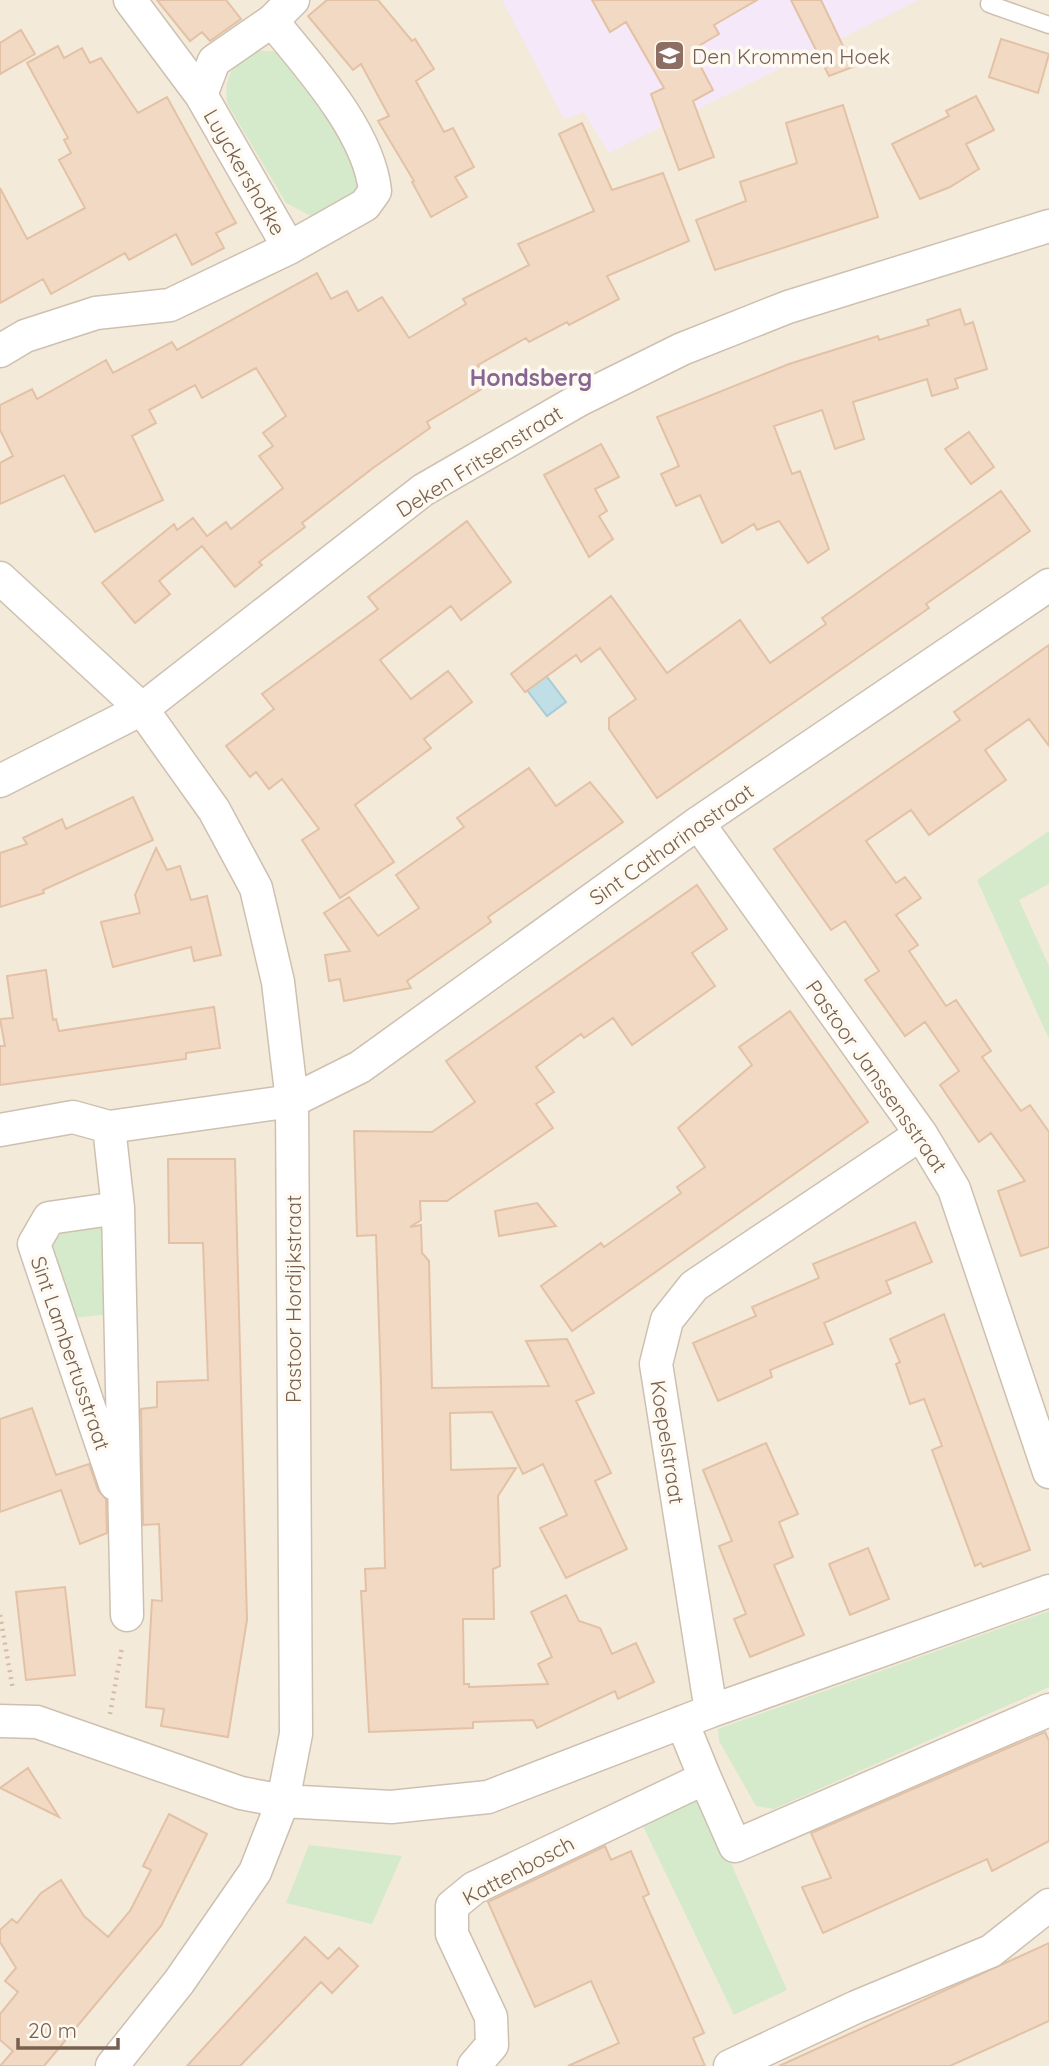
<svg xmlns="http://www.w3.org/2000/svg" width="1049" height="2066" viewBox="0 0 1049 2066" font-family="Quicksand,sans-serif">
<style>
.residential{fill:#f4eada}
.education{fill:#f4e8f9}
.green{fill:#d5eaca}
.water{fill:#c0dee6;stroke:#a6cdd7;stroke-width:2}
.building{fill:#f1d9c4;stroke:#e3c1a5;stroke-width:2}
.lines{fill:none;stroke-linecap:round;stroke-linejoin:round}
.service-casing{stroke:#cec0b0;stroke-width:19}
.minor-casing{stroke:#cec0b0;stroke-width:35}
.path{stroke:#d6bca6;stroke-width:4.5;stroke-dasharray:2 5;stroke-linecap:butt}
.service{stroke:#fff;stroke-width:16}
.minor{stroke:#fff;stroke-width:32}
.labels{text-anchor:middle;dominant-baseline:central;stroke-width:7;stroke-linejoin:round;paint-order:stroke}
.education-label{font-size:21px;fill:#785e54;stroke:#fefaf2;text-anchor:start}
.street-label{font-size:21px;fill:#77604e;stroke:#fefaf2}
.neighbourhood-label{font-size:23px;font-weight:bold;fill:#876692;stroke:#fefaf2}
</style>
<rect width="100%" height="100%" fill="#fcf7ec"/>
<!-- residential -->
<path class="residential" d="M0 0H1049V2066H0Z"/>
<!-- education -->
<path class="education" d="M502 0H919L609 153 584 112 564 119Z"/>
<!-- green -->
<path class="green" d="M258 51H274L291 61 365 176 352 204 311 216 286 203 227 103C224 75 233 62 258 51Z
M1049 831V884L1019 900 1049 966V1039L977 880Z
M98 1221 107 1229 110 1314 72 1318 46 1244 56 1227Z
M1049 1611V1687L774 1809 756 1806 719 1741 718 1729Z
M700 1793 787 1990 734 2015 640 1820Z
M309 1845 402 1856 372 1924 286 1903Z"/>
<!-- water -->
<path class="water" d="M535 661 566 702 547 716 516 676Z"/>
<!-- building -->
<path class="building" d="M157 0H226L241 19 210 41 202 32 190 41Z
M327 0H378L412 41 415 39 434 69 416 81 444 132 453 128 474 167 455 177 467 197 431 217 412 182 414 181 378 121 389 116 361 64 353 70 308 16Z
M592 0H757L714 25 719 34 692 50 713 90 693 101 714 157 679 170 651 94 664 88 626 22 610 32Z
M791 0H821L853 67 829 76Z
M21 30 35 54 0 74V43Z
M1001 39 1049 54 1038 93 989 77Z
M58 46 64 58 82 48 90 63 101 58 138 113 167 97 236 223 216 233 224 248 192 265 176 234 129 260 125 253 51 294 43 279 0 303V188L27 239 85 208 59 160 71 153 64 140 68 138 27 63Z
M976 96 994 130 966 144 979 169 950 187 920 199 892 144 949 116 946 111Z
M843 105 878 217 715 270 696 220 746 201 740 182 797 163 786 123Z
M582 123 612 190 663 173 689 241 607 276 619 299 569 325 567 322 529 342 526 338 478 365 490 384 427 422 430 428 373 468 302 523 305 527 259 562 262 565 235 587 202 546 159 581 170 594 135 623 102 583 174 524 177 530 193 518 207 536 226 522 231 529 283 488 259 456 273 446 263 433 286 416 256 368 202 398 195 385 149 410 156 423 132 436 163 500 95 532 64 475 0 504V463L13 456 0 430V405L32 389 37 399 106 360 113 373 172 342 177 350 317 273 331 299 347 291 358 311 382 297 409 338 466 304 463 299 529 265 518 244 594 211 559 134Z
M960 309 965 325 973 322 987 369 955 379 958 388 932 396 927 379 853 402 864 439 835 449 822 410 774 426 792 474 800 471 829 549 808 563 779 521 757 530 754 524 722 543 700 495 676 506 661 474 679 466 657 417 789 364 878 336 879 340 929 325 927 320Z
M969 432 994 467 971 484 945 449Z
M601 444 619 477 595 489 607 511 599 516 613 539 589 557 544 475Z
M1001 491 1030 531 926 604 929 608 657 798 609 729V718L636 699 600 648 581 662 576 655 525 692 511 674 611 596 667 673 740 620 770 663 826 624 822 618Z
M467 521 511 582 461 620 451 606 380 660 411 699 448 671 472 702 424 739 431 748 355 805 394 862 340 898 302 840 319 829 282 779 269 789 256 772 250 777 226 746 274 709 262 694 378 609 368 597Z
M1049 645V746L1029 719 985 750 1006 780 929 835 911 810 866 841 896 883 905 877 921 898 896 915 918 945 909 951 946 1006 956 1000 991 1051 982 1057 1021 1111 1030 1105 1049 1132V1247L1021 1256 998 1191 1025 1181 991 1133 979 1142 940 1085 959 1071 925 1022 905 1036 865 980 879 971 845 921 831 930 774 849 960 720 954 712Z
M529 768 556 806 590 782 623 822 488 917 491 922 407 981 411 988 344 1001 340 979 329 981 325 955 350 951 324 913 349 897 378 936 419 908 396 875 464 827 457 818Z
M133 797 153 840 43 890 44 893 0 907V853L27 844 23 838 62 819 66 829Z
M156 848 167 870 180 866 191 900 207 896 221 955 194 961 191 947 113 967 101 922 140 913 135 895Z
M697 885 727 929 692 953 715 986 632 1045 613 1018 584 1038 581 1034 536 1067 554 1092 536 1104 553 1128 447 1201H420L421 1220 410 1227 421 1225 422 1253 429 1261 432 1388 549 1386 526 1341 567 1339 594 1393 576 1401 611 1473 595 1481 627 1549 566 1578 540 1528 567 1515 543 1464 523 1474 492 1412 450 1413 451 1470 516 1468 498 1496 500 1566 493 1569 494 1619H463L464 1684H469V1687L548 1684 538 1664 552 1657 531 1612 566 1595 579 1621 600 1628 612 1654 636 1643 654 1682 618 1699 615 1691 537 1728 533 1720 473 1722V1728L369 1732 361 1591H366L365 1569 385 1568 381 1384 376 1235 357 1236 354 1131 432 1132 475 1102 446 1061Z
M46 970 53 1020 56 1019 59 1031 214 1007 220 1048 186 1053V1059L0 1085V1046H5L0 1019 13 1018 7 976Z
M790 1011 868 1122 572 1331 541 1286 601 1243 604 1247 681 1193 677 1187 705 1167 678 1128 752 1065 739 1047Z
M168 1159H235L247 1620 228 1737 161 1726 164 1709 146 1707 152 1600 162 1601 159 1524 143 1525 141 1409 157 1407V1382L208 1380 203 1243H169Z
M537 1203 556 1226 499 1236 495 1211Z
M915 1222 932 1262 886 1281 891 1293 824 1323 833 1344 770 1370 772 1377 718 1401 693 1343 756 1316 752 1307 819 1278 813 1264Z
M944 1314 1030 1550 983 1567 981 1563 975 1566 932 1450 942 1446 924 1399 910 1404 896 1364 900 1362 890 1339Z
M32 1408 56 1475 89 1464 98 1490 106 1499 107 1533 80 1544 61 1490 0 1512V1419Z
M766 1443 798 1514 779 1522 793 1557 774 1565 804 1635 750 1657 734 1619 746 1614 719 1546 732 1541 703 1470Z
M868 1548 889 1599 850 1615 829 1564Z
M65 1587 75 1675 26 1680 16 1592Z
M1045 1732 1049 1741V1841L992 1871 987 1859 823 1933 802 1887 831 1878 811 1833Z
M28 1768 59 1817 0 1788Z
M169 1814 207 1834 161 1926 44 2066H0L13 2051 0 2040V2014L18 1992 5 1981 16 1968 0 1942V1930L12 1919 17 1923 41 1893 61 1880 84 1916 108 1937 130 1911 151 1870 143 1866Z
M605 1846 611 1860 631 1851 649 1894 643 1897 704 2033 693 2038 705 2066H568L619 2043 591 1981 535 2007 516 1965 488 1902Z
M305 1937 328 1959 339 1948 358 1966 332 1993 321 1982 240 2066H187Z
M1049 1943V2021L950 2066H779Z"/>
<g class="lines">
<defs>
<path id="service" d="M989 4 1049 25"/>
<path id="minor" d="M130 0 201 95 289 248
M201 95 214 61 272 21
M0 351 25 336 96 313 170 305 289 248 365 205 375 191C369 132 309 66 272 21L293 0
M0 578 142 709 214 810 256 888 278 982 292 1101 296 1734 283 1801 255 1872 179 1982 112 2066
M0 781 142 709 423 490 579 400 682 349 788 307 1049 226
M698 823 921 1134 954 1189 1049 1472
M109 1127 118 1208 127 1615
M0 1130 73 1117 109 1127 292 1101 360 1067 698 823 1049 585
M115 1484 34 1244 49 1218 118 1208
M711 1711 656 1364 667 1320 694 1286 921 1134
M0 1721 37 1722 241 1793 283 1801 391 1807 488 1797 711 1711 1049 1591
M705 1778 735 1846 1049 1710
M474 2066 492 2045 491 2017 452 1934V1906L474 1888 705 1778 682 1722
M730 2066 856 2007 991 1951 1049 1905"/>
</defs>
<!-- service casing -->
<use href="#service" class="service-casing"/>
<!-- minor casing -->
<use href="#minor" class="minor-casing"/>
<!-- path -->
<path class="path" d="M0 1615 13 1690
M110 1714 122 1647"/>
<!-- service -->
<use href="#service" class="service"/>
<!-- minor -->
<use href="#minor" class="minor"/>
</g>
<!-- icons -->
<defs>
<symbol id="school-square" viewBox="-11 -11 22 22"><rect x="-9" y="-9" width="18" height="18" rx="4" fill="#8d6e63" stroke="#fefaf2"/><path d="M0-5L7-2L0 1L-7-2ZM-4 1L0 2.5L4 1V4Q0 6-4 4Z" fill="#fff"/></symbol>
</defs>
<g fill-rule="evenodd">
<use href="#school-square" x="652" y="38" width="35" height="35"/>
</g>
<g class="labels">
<!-- education labels -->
<g class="education-label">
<text x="692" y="56">Den Krommen Hoek</text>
</g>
<!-- street labels -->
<g class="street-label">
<text transform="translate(245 172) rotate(60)">Luyckershofke</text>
<text transform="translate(479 461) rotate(-32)">Deken Fritsenstraat</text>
<text transform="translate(671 844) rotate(-35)">Sint Catharinastraat</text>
<text transform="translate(877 1076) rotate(55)">Pastoor Janssensstraat</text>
<text transform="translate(293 1299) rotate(-90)">Pastoor Hordijkstraat</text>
<text transform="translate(71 1353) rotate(71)">Sint Lambertusstraat</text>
<text transform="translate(668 1442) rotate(81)">Koepelstraat</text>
<text transform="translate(518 1870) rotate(-28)">Kattenbosch</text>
</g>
<!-- neighbourhood labels -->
<g class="neighbourhood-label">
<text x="531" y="377">Hondsberg</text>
</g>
</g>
<!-- scale -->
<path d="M18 2038v10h100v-10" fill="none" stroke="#77604e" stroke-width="3.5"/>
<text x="28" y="2038" font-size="21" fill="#77604e" stroke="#fefaf2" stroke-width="5" paint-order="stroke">20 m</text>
</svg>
